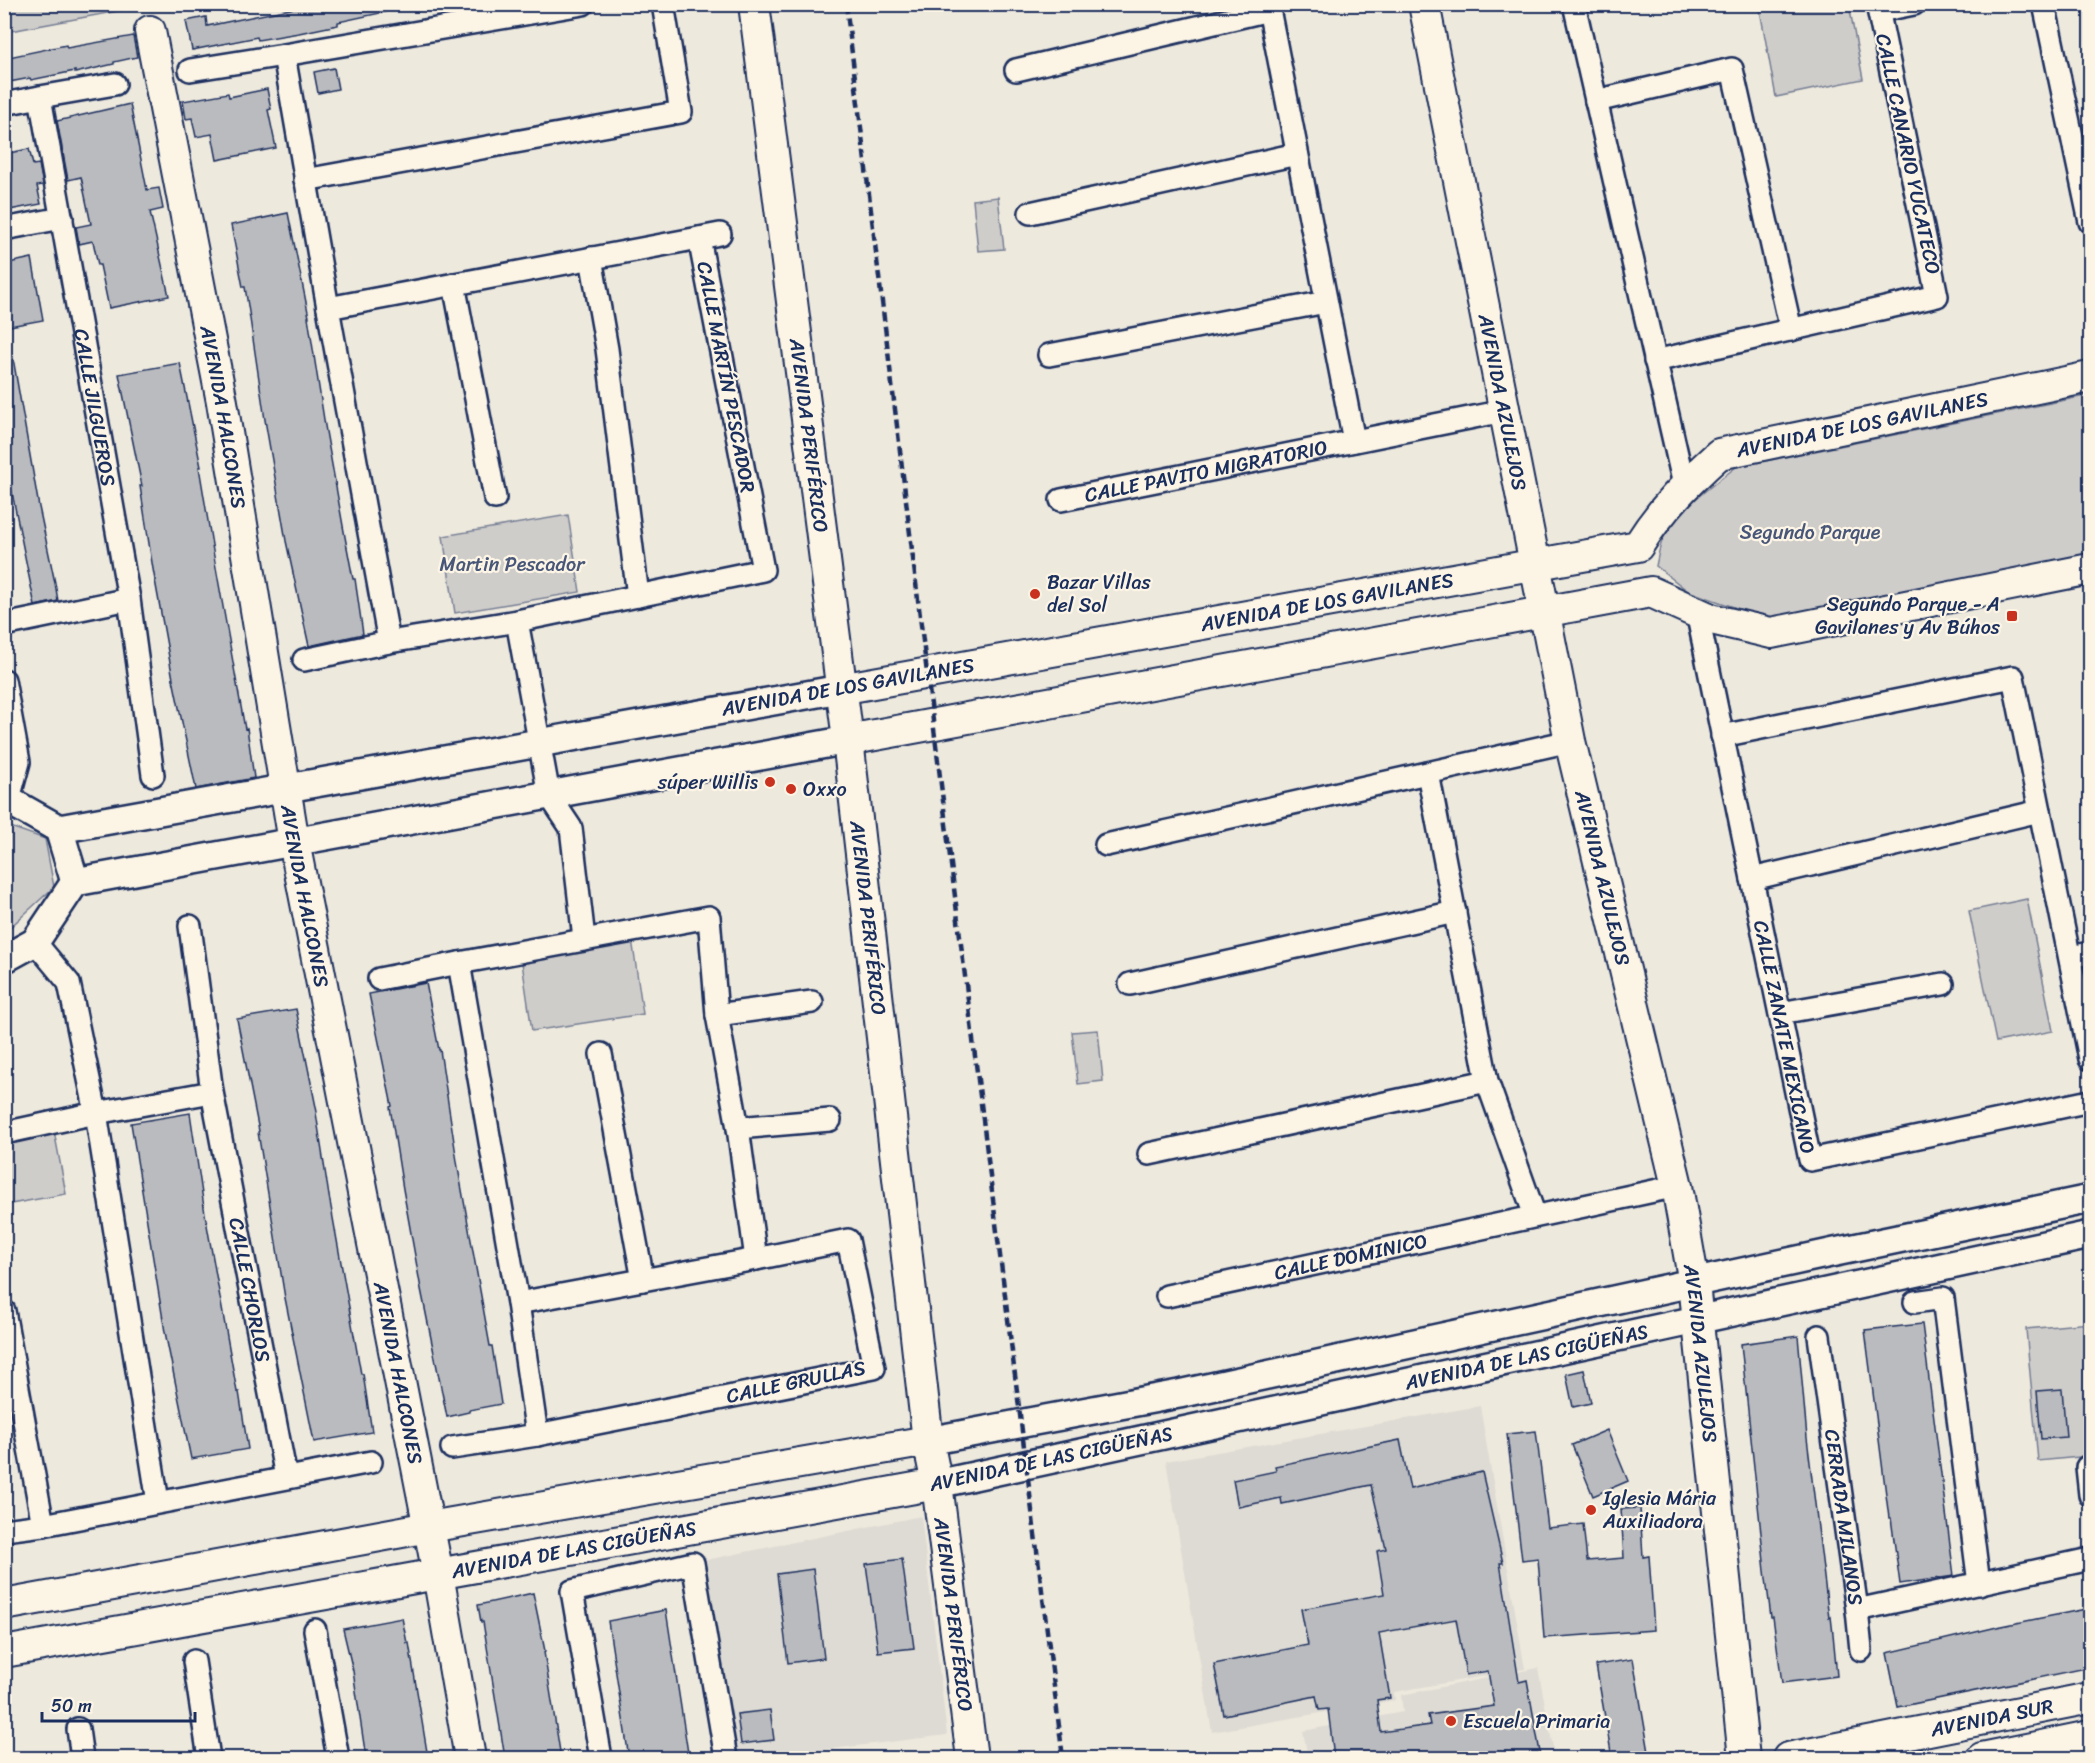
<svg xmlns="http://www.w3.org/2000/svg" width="2095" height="1763" viewBox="0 0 2095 1763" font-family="Sriracha,sans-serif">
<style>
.built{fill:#dedbd4}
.green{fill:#cfcdca;stroke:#757e94;stroke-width:1.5}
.building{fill:#babbbe;stroke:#1b2f5e;stroke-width:1.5;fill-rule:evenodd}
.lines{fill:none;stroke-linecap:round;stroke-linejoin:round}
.minor-casing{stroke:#1b2f5e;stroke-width:26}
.tertiary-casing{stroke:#1b2f5e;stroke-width:32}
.secondary-casing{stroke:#1b2f5e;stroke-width:34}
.minor{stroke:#fcf5e5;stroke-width:21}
.tertiary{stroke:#fcf5e5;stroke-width:27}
.secondary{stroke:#fcf5e5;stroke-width:30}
.rail{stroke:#1b2f5e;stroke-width:4.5;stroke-dasharray:9 4.5;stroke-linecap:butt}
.poi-dot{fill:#c8321e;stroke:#fcf5e5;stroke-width:2}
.labels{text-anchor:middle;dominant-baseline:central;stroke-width:4.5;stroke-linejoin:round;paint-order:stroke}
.street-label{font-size:20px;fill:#1b2f5e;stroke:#fcf5e5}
.park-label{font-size:20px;fill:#485679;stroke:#fcf5e5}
.poi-label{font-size:20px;fill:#1b2f5e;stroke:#fcf5e5;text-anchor:start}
</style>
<rect width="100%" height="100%" fill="#eee9dd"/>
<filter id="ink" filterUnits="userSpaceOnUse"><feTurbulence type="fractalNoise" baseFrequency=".0167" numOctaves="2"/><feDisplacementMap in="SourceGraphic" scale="12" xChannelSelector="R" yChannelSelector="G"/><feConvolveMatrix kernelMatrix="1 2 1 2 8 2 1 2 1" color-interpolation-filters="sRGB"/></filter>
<g filter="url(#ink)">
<!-- built -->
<path class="built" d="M1480 1406 1525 1669 1394 1692 1395 1700 1212 1732 1166 1461Z
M921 1516 947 1735 757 1758H735L706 1560Z
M1538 1668 1555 1758H1308L1303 1731 1403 1712 1401 1695Z"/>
<!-- green -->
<path class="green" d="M5 4H151V5L5 32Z
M1759 5H1849L1863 79 1776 97Z
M998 197 1004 249 978 251 973 200Z
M2090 395V555L1774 621 1688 591 1656 566C1658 557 1659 547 1663 539 1676 510 1712 486 1736 467Z
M568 515 580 592 455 613 443 536Z
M5 825 45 839 54 887 5 932Z
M2027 899 2053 1031 1996 1042 1969 911Z
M632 939 643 1014 532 1031 521 956Z
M1098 1030 1103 1081 1078 1084 1072 1032Z
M52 1120 66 1194 5 1205V1130Z
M2090 1323V1456L2038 1461 2026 1329Z"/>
<!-- building -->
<path class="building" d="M314 4H384L385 12 338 22V25L299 33 258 40 257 37 192 50 186 21 206 17 207 26Z
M133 36 137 57 114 62V64L75 73V71L31 80 30 78 4 83V58L66 45 67 48Z
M334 68 338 89 318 93 314 72Z
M267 89 271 109 268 110 276 148 217 160 212 134 196 137 192 118 186 119 183 101 228 93 229 97Z
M130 104 147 190 159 188 163 209 150 212 169 296 109 308 100 265H98L93 241 79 244 76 227 91 224 81 177 68 180 57 121Z
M29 149 33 165 39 164 43 185 37 186 41 204 4 211V154Z
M288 213 309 317H308L325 426 345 537 353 579H355L363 634 309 646 286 541 265 420 249 312 245 287H243L231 225Z
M32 258 43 320 4 327V264Z
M4 358H13L39 507 55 583 58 601 35 606 4 453Z
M180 363 201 467H199L213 551 245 729 247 728 254 778 196 789 173 679 153 569 140 486H142L119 374Z
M426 983 439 1050H440L458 1168 490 1346H492L501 1404 469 1410V1412L447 1417 421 1289 403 1189 390 1107 392 1106 369 994Z
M296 1009 317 1112 316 1113 329 1196 361 1374H363L372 1432 314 1442 285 1298 258 1132 259 1131 237 1019Z
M190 1113 205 1214 237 1392H239L248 1449 191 1459 165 1332 131 1123Z
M1922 1324 1954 1576 1900 1584 1891 1518H1889L1865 1330Z
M1798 1336 1807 1438 1829 1618 1831 1617 1833 1634 1837 1676 1782 1683 1773 1617H1771L1765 1571 1741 1344Z
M1584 1370 1591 1403 1573 1407 1566 1374Z
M2062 1389 2066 1437 2041 1439 2037 1391Z
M1607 1430 1628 1481 1593 1496 1572 1445Z
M1536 1431 1548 1528 1583 1524 1587 1561 1624 1558 1621 1509 1640 1508 1643 1557 1649 1556 1654 1630 1544 1638 1538 1558 1522 1560 1507 1434Z
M1400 1440 1410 1489 1482 1472 1503 1563H1500L1519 1682 1527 1680 1541 1758H1334L1328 1709 1319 1710 1316 1696 1224 1715 1214 1664 1308 1645 1301 1609 1384 1594 1377 1551 1386 1549 1371 1485 1282 1504 1281 1498 1238 1507 1233 1480 1276 1471 1275 1466ZM1456 1619 1466 1675 1488 1671 1494 1706 1428 1715 1430 1725 1381 1732 1377 1700 1390 1698 1379 1633Z
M902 1559 914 1648 878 1652 866 1564Z
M813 1569 824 1658 788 1663 777 1574Z
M533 1593 545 1651 544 1652 561 1758H505L483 1622H481L478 1605Z
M2091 1608V1667L1898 1707 1887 1653 1997 1627Z
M666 1610 688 1753 657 1758H629L608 1621Z
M402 1618 407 1643H409L428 1758H366L353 1671 343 1629Z
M1633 1659 1650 1758H1612L1596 1665Z
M770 1710 774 1740 741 1744 737 1714Z"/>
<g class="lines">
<defs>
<g id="minor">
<path d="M1268 4 1354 441"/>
<path d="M1574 4 1684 485"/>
<path d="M2044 4 2090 222"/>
<path d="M1879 11 1914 4"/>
<path d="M190 70 284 55"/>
<path d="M1016 70 1269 10"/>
<path d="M40 97 115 84"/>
<path d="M1596 101 1732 69 1791 330"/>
<path id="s1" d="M4 104 40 97 129 599 153 775"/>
<path d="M305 180 681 112 663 4"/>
<path d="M1030 213 1297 154"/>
<path d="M4 229 62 218"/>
<path d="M699 238 763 570 517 621 389 642 328 308Z"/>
<path d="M699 238 720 234"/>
<path d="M591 258 607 349 638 596"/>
<path d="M454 284 495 498"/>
<path d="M328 308 284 55 583 4"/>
<path d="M1049 355 1326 302"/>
<path d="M1655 361 1937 296 1877 4"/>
<path id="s2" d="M1061 500 1504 411"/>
<path id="s3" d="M1697 612 1810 1160 2090 1101"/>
<path d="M517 621 549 795 571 828 584 939"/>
<path d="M4 625 129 599"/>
<path d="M304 660 389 642"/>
<path d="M4 680 19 762 9 799"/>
<path d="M1722 736 2013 677 2090 1059"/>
<path d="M1428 773 1487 1081 1535 1216"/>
<path d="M1106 845 1570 741"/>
<path d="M1752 879 2040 811"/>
<path d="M709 917 717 1015 738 1128 756 1259 848 1240 874 1368 537 1435 518 1303 459 963Z"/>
<path id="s4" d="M190 926 212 1092 286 1477"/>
<path d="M35 942 69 983 96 1113 158 1502"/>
<path d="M2070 957 2090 953"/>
<path d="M379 979 459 963"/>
<path d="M1130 984 1455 912"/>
<path d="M1780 1013 1943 984"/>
<path d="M717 1015 812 1002"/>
<path d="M601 1054 643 1280"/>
<path d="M738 1128 830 1120"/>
<path d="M4 1133 96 1113 212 1092"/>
<path d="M1149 1154 1487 1081"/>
<path id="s5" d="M1167 1296 1677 1186"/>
<path d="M1915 1302 1943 1298 1979 1584"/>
<path d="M518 1303 756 1259"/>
<path d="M4 1311 43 1525"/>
<path id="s6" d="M1819 1336 1857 1610 2090 1559"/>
<path d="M452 1448 537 1435"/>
<path d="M2087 1467 2090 1495"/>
<path d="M4 1530 43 1525 371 1462"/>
<path d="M1857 1610 1861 1650"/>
<path d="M315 1630 338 1758"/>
<path d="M194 1661 209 1758"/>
<path d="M78 1729 82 1758"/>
<path d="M601 1758 572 1591 693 1563 726 1758"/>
</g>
<g id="tertiary">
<path d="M4 798 59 829 840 689"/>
<path d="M59 829 75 882"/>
<path d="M4 959 35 942 75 882 848 740"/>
<path d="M928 1441 1179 1394 1835 1252 2090 1199"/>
<path id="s7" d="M937 1484 2090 1235"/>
</g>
<g id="secondary">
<path id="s8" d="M754 4 848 740 928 1441 937 1484 972 1758"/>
<path id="s9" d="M1424 4 1570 741 1677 1186 1694 1283 1701 1351 1744 1758"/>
<path id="s10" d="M150 31 222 402 294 842 438 1574 470 1758"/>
<path id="s11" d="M840 689 1638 546C1661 509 1687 483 1719 454L2090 377"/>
<path d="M848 740 1651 592 1711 619 1771 633 2090 569"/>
<path d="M4 1605 429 1527 928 1441"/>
<path id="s12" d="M4 1652 937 1484"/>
<path id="s13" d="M1788 1758 2090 1698"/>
<path d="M1982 1758 2090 1736"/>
</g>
</defs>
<!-- minor casing -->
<use href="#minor" class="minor-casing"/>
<!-- tertiary casing -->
<use href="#tertiary" class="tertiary-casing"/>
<!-- secondary casing -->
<use href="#secondary" class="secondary-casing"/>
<!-- minor -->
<use href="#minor" class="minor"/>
<!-- tertiary -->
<use href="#tertiary" class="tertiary"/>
<!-- secondary -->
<use href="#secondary" class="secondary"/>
<!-- rail -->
<path class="rail" d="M846 4 923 641 1063 1758"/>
</g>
</g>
<!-- markers -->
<g class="poi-dot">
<circle cx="1035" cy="594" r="6"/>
<rect x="2006" y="610" width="12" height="12" rx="3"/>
<circle cx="770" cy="782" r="6"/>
<circle cx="791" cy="789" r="6"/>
<circle cx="1591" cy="1510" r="6"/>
<circle cx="1451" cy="1721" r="6"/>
</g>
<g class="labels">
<!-- street labels -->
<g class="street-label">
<text transform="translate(1908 154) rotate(78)">CALLE CANARIO YUCATECO</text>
<text transform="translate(726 377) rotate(79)">CALLE MARTÍN PESCADOR</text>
<text stroke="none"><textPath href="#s9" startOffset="406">AVENIDA AZULEJOS</textPath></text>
<text stroke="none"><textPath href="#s1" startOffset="352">CALLE JILGUEROS</textPath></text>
<text stroke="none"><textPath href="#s10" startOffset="393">AVENIDA HALCONES</textPath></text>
<text stroke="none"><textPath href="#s11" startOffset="1080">AVENIDA DE LOS GAVILANES</textPath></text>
<text stroke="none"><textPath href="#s8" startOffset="435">AVENIDA PERIFÉRICO</textPath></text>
<text stroke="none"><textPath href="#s2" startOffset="148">CALLE PAVITO MIGRATORIO</textPath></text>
<text stroke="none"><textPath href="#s11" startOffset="495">AVENIDA DE LOS GAVILANES</textPath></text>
<text transform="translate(848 687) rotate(-10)">AVENIDA DE LOS GAVILANES</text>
<text stroke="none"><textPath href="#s9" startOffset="892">AVENIDA AZULEJOS</textPath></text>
<text stroke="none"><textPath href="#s10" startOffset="879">AVENIDA HALCONES</textPath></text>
<text stroke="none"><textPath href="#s8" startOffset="921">AVENIDA PERIFÉRICO</textPath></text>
<text stroke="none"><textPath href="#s3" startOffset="434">CALLE ZANATE MEXICANO</textPath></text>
<text stroke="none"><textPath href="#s5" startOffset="188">CALLE DOMINICO</textPath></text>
<text stroke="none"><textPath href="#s4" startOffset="369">CALLE CHORLOS</textPath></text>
<text stroke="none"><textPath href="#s9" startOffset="1378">AVENIDA AZULEJOS</textPath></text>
<text stroke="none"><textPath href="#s7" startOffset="603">AVENIDA DE LAS CIGÜEÑAS</textPath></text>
<text stroke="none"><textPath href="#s10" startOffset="1365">AVENIDA HALCONES</textPath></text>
<text transform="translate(796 1382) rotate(-12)">CALLE GRULLAS</text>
<text transform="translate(1051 1459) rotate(-12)">AVENIDA DE LAS CIGÜEÑAS</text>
<text stroke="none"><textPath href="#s6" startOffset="183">CERRADA MILANOS</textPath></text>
<text stroke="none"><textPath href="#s12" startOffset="579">AVENIDA DE LAS CIGÜEÑAS</textPath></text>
<text stroke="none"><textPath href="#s8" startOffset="1623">AVENIDA PERIFÉRICO</textPath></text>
<text stroke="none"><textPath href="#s13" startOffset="208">AVENIDA SUR</textPath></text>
</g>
<!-- park labels -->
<g class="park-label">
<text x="1810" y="532">Segundo Parque</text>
<text x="512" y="564">Martin Pescador</text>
</g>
<!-- poi labels -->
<g class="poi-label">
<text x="1047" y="582">Bazar Villas<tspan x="1047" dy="23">del Sol</tspan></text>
<text x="2000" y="604" text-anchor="end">Segundo Parque - A<tspan x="2000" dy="23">Gavilanes y Av Búhos</tspan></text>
<text x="758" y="782" text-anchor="end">súper Willis</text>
<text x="803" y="789">Oxxo</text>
<text x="1603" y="1498">Iglesia Mária<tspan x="1603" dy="23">Auxiliadora</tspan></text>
<text x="1463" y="1721">Escuela Primaria</text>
</g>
</g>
<!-- margin -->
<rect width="2095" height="1763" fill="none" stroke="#fcf5e5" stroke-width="24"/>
<rect x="12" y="12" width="2071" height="1739" fill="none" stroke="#1b2f5e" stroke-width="2" filter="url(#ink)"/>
<!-- scale -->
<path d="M42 1712v9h153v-9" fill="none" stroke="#1b2f5e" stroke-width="3"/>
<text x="51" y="1712" font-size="18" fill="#1b2f5e" stroke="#fcf5e5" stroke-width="4.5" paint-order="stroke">50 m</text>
</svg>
